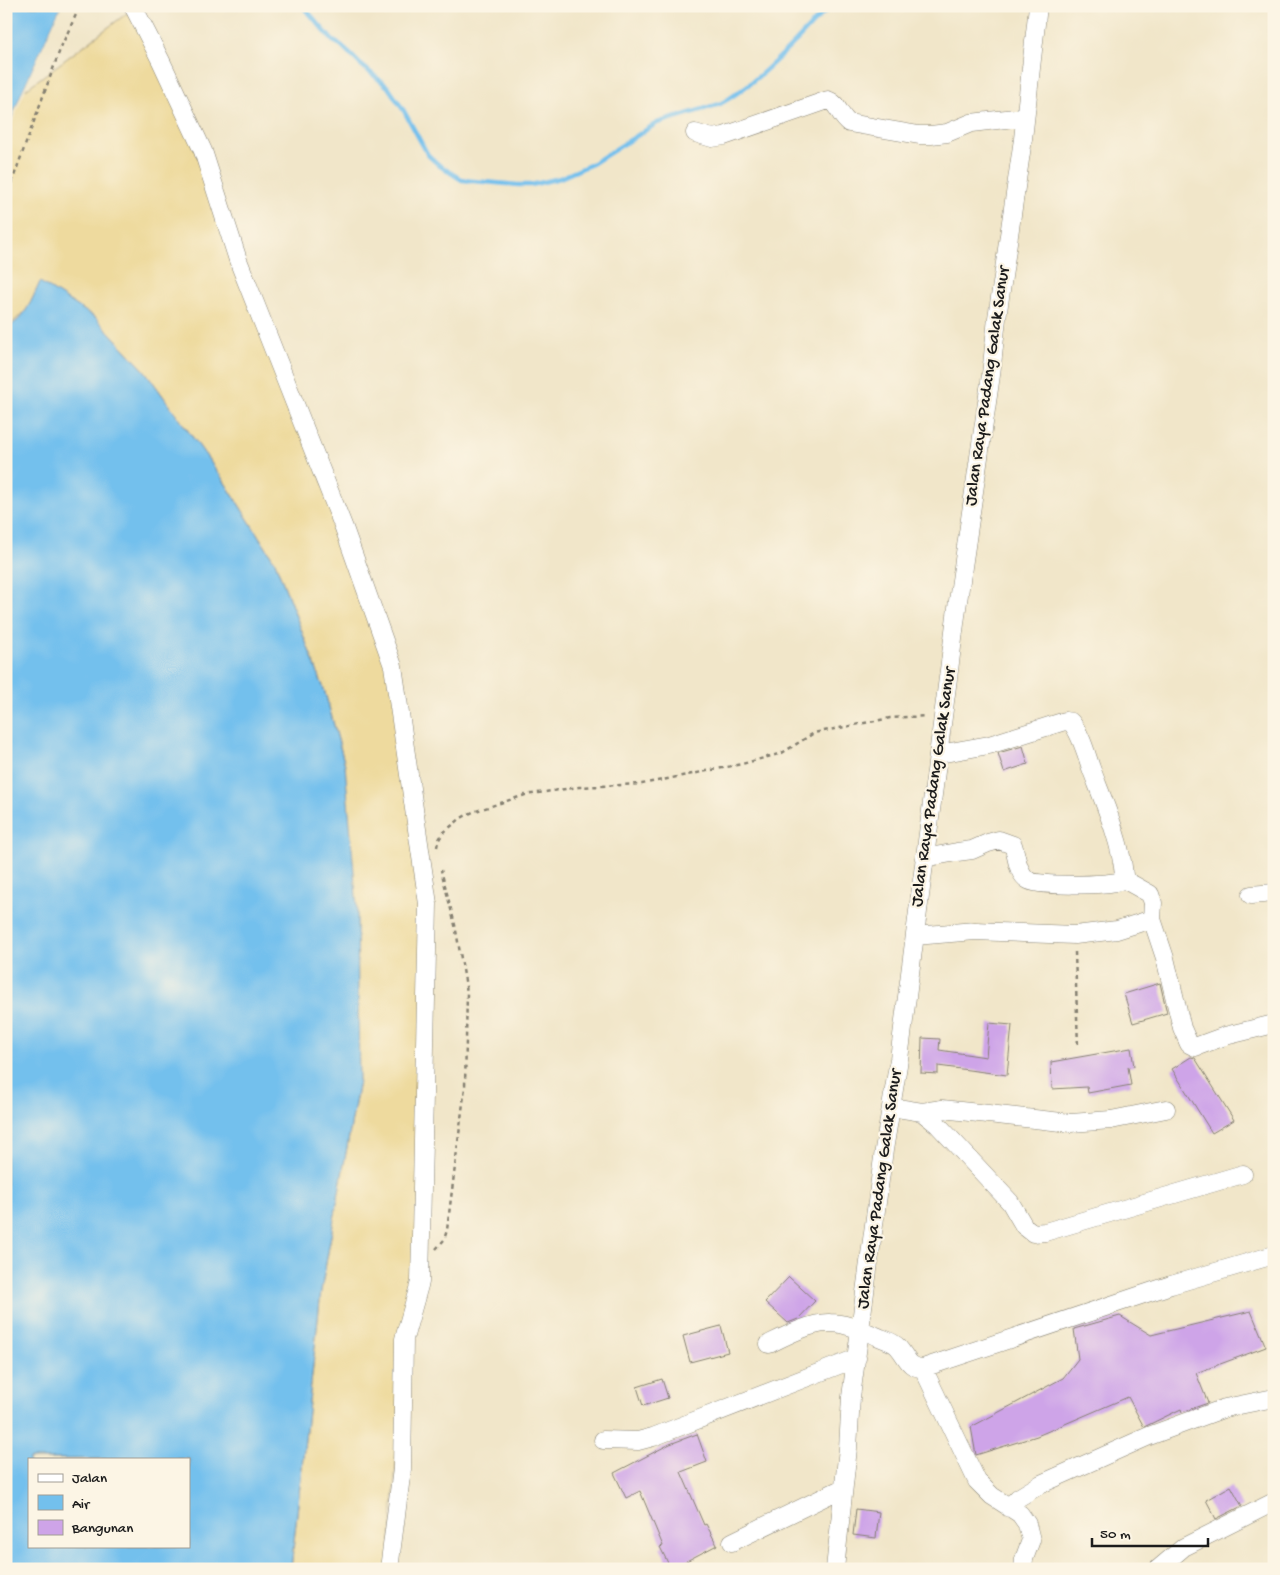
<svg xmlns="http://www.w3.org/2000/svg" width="1280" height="1575" viewBox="0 0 1280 1575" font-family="'Gochi Hand',sans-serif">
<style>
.sand{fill:#eeda9e;stroke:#857b5d}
.water{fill:#73c0ed;stroke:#486e84;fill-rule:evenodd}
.pier{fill:#f1e6c9}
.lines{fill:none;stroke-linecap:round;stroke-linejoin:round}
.stream{stroke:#73c0ed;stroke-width:4.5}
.building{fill:#cea4e8}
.minor-casing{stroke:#868172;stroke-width:19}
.path{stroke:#868172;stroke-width:2.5;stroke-dasharray:4 4;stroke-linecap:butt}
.minor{stroke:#fff;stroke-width:18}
.labels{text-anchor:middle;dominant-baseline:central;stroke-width:4.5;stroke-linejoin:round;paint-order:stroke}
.street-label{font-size:18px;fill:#1c1c1c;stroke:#fcf5e5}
</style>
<rect width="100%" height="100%" fill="#fcf5e5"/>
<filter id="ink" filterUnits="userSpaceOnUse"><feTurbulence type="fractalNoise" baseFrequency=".02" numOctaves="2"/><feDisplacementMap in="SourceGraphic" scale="10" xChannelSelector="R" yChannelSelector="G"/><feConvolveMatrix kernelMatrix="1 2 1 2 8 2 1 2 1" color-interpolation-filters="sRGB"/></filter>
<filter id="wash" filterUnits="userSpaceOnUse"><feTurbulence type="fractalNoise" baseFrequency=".0096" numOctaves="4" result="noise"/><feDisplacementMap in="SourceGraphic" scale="20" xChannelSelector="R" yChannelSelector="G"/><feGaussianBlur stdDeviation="1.12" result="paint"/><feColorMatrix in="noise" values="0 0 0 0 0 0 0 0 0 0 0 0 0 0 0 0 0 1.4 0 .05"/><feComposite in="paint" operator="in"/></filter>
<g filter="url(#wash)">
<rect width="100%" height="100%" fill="#f1e6c9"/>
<!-- sand -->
<path class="sand" d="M134 8 161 61 393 666 428 904 420 1266 404 1339 389 1569H291L321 1291 359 1081 345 765 324 689 275 562 222 478 145 371 96 318 28 309 6 328V131L22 92Z"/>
<!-- water -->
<path class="water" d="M6 6H61L22 92 6 131Z
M40 282 96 318 145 371 222 478 275 562 324 689 345 765 357 908 359 1081 321 1291 291 1569H6V328C25 320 32 299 40 282ZM29 1459H189V1546H29Z"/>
<!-- pier -->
<path class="pier" d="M61 6 63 7 24 93 9 132 6 133 22 92Z"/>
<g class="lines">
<!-- stream -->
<path class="stream" d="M303 6 333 41 341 45 360 64 388 87 404 111 428 155 440 166 462 180 518 185H531L560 178 592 164 657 123 720 104C747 89 773 64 795 42 807 30 818 16 832 6"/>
</g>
<g id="blocks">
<!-- building -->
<path class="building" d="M1023 746 1028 764 1004 772 998 753Z
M1160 983 1167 1013 1133 1023 1124 994Z
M989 1023 1012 1025 1007 1075 938 1066V1074L921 1073 922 1038 940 1039 939 1050 986 1057Z
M1131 1048 1134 1066 1128 1067 1131 1085 1088 1093 1087 1087 1052 1089 1051 1062Z
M1191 1057 1195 1058 1234 1120 1212 1133 1172 1069Z
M789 1277 815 1301 798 1319 788 1323 765 1302Z
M1251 1311 1266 1347 1196 1373 1208 1403 1182 1412 1181 1409 1144 1427 1128 1397 1037 1436 976 1455 971 1427 1063 1378 1078 1359 1074 1329 1120 1316 1151 1335Z
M721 1326 728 1352 690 1362 683 1336Z
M662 1379 668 1398 643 1406 637 1387Z
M697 1434 707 1462 681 1472 704 1525 706 1524 717 1545 671 1569 660 1547 663 1546 640 1491 626 1498 614 1473 670 1444Z
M1231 1486 1242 1506 1216 1519 1206 1500Z
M856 1509 879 1512 876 1538 853 1535Z"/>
</g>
</g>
<g filter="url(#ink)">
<use href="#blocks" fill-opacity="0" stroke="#868172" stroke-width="1"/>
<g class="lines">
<defs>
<path id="minor" d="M133 6 161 61 203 151 238 260 344 528 393 666 428 904 420 1282 404 1339 402 1469 389 1569
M695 133 712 138 724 136 828 100C838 103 840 117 849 123L919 135H931L947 133 971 123 1024 117
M924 858 957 852 972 850 988 843 999 840 1013 845C1017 856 1017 873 1028 880 1037 887 1108 885 1120 881L1124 875C1121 841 1103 800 1091 768 1086 753 1081 734 1071 722L1065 721 989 745 939 754
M1251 895 1274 893
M1152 919 1165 958 1182 1028 1189 1044 1195 1047 1225 1036 1274 1024
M915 936 975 931 1075 935 1117 930 1152 919 1153 903 1150 894 1123 879
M891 1107 922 1112 937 1124 1010 1202 1024 1226 1033 1233 1045 1232 1243 1174
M922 1112 942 1109 1071 1123 1111 1120 1166 1109
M769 1344C785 1336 812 1322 830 1323 845 1323 861 1330 874 1335 882 1339 893 1341 898 1347 907 1357 908 1368 923 1368L1171 1285 1274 1255
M923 1368 977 1481 992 1496 1020 1514 1027 1524 1031 1540 1024 1559 1023 1569
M603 1440 638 1441 653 1437 857 1358
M1009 1508 1018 1498 1041 1484 1149 1436 1225 1408 1274 1398
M732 1542 843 1488
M835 1569 848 1448 851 1397 884 1150 899 1059 957 608 991 375 997 318 1023 139 1038 6
M1158 1569 1184 1547 1274 1502"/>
</defs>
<!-- minor casing -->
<use href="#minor" class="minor-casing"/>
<!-- path -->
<path class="path" d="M6 198 61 47 80 6
M437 847 438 841 443 833 461 818 473 812 525 795 579 787 642 784 742 764 782 753 814 733 890 718 926 716
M1075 952 1078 1048
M436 1249 444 1240 447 1230 465 1087 467 992 455 925 441 870"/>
<!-- minor -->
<use href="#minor" class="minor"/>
</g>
</g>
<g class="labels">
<!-- street labels -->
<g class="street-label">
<text transform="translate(988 386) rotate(-82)">Jalan Raya Padang Galak Sanur</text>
<text transform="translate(934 787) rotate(-82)">Jalan Raya Padang Galak Sanur</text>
<text transform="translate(880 1189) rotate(-82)">Jalan Raya Padang Galak Sanur</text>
</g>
</g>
<!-- margin -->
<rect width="1280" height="1575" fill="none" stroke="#fcf5e5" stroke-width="25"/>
<!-- legend -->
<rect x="28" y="1458" width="162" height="90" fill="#fcf5e5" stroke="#a29e95"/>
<rect x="38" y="1474" width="25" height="8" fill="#ffffff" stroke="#a29e95"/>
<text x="72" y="1482" font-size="15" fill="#1c1c1c">Jalan</text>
<rect x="38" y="1495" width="25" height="15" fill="#73c0ed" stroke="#a29e95"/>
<text x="72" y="1508" font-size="15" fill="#1c1c1c">Air</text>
<rect x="38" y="1520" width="25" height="15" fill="#cea4e8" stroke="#a29e95"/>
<text x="72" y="1532" font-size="15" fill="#1c1c1c">Bangunan</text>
<!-- scale -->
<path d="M1092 1538v8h116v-8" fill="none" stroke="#1c1c1c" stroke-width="2.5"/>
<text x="1100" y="1538" font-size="15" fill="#1c1c1c" stroke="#fcf5e5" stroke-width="4" paint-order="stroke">50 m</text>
</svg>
